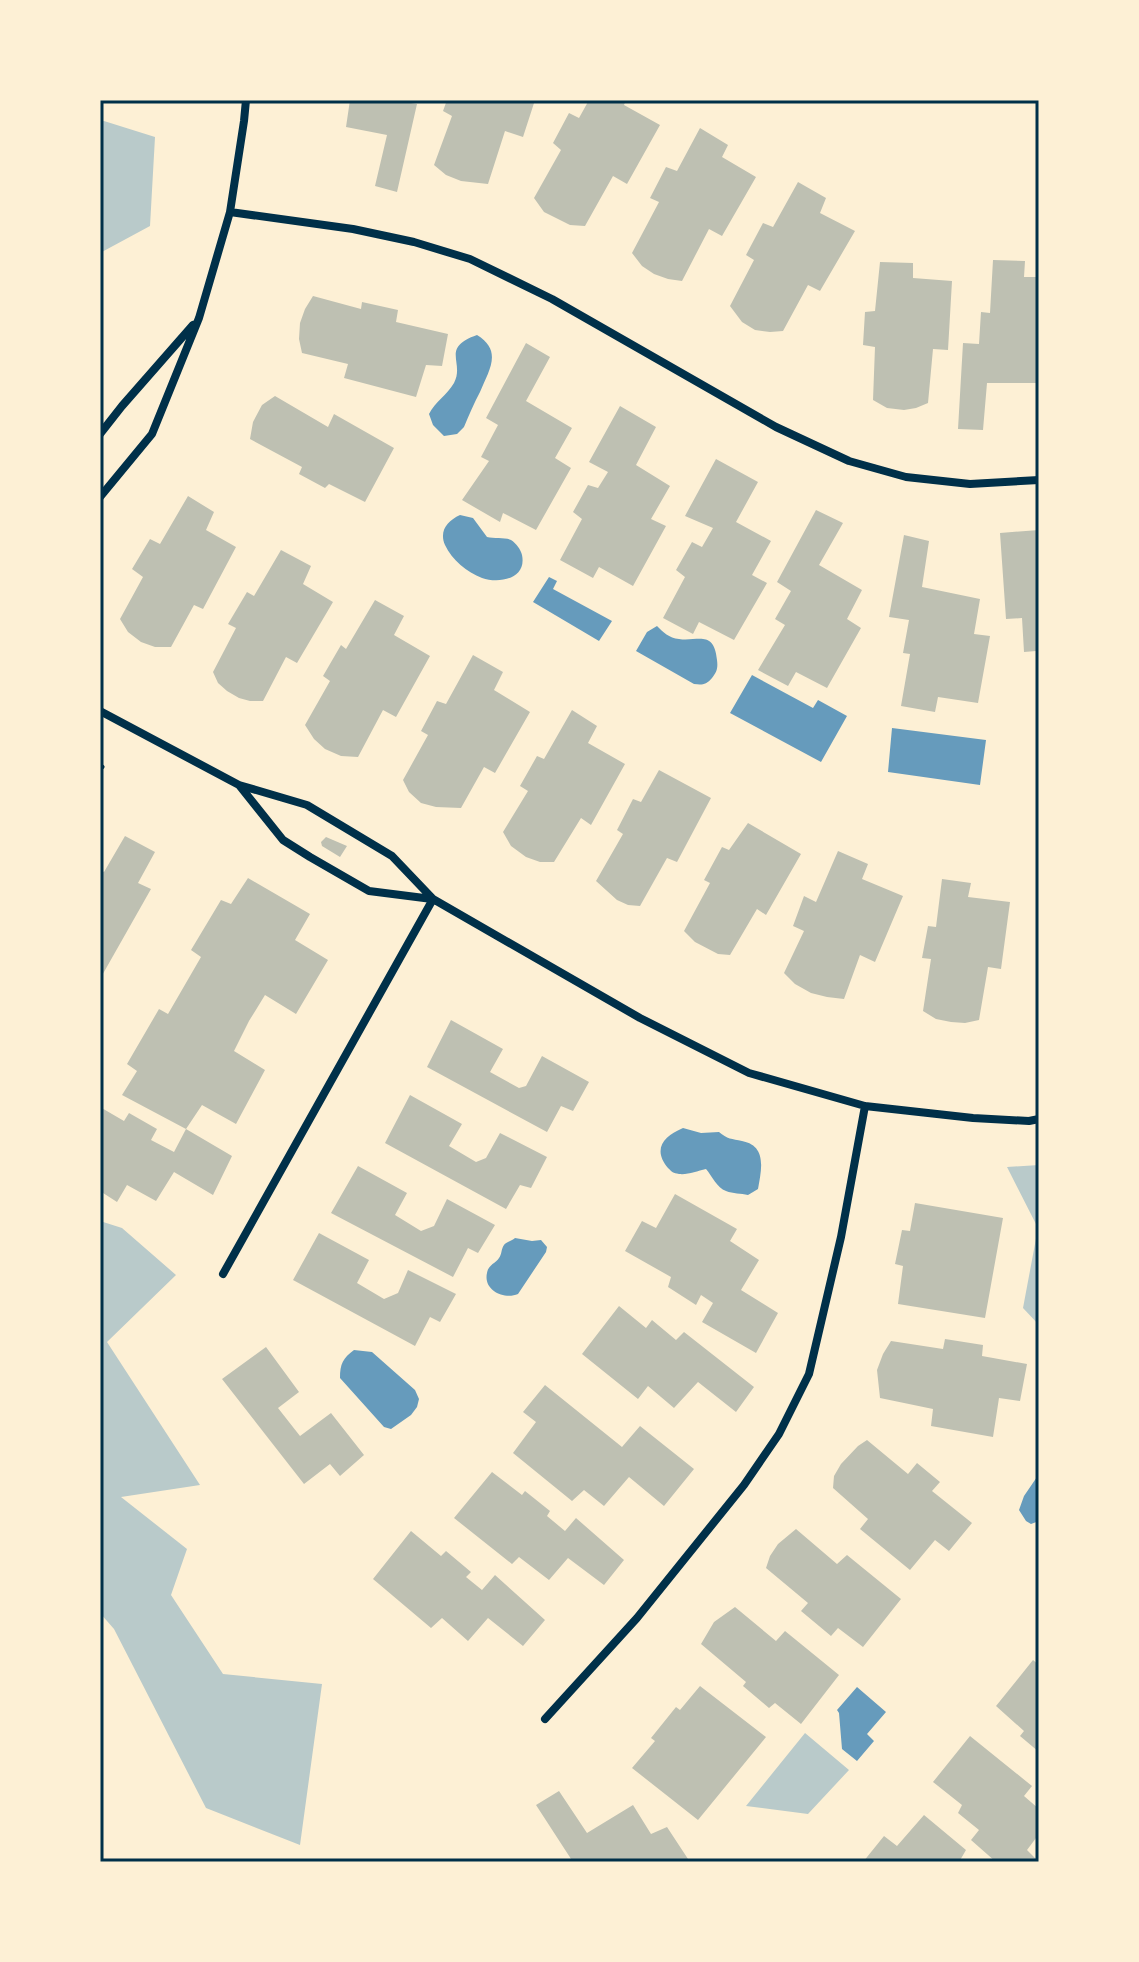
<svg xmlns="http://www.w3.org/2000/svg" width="1139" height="1962" viewBox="0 0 1139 1962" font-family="Barlow,sans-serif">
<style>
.green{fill:#b9caca}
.water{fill:#669bbc}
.building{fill:#bec0b2}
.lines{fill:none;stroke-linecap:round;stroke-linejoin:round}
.path{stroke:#003049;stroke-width:5}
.minor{stroke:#003049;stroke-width:8}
.neatline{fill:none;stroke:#003049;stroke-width:3}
</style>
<rect width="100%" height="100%" fill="#fdf0d5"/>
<!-- green -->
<path class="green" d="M104 121 155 137 150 226 100 253V122Z
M1039 1165V1325L1023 1308 1038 1228 1007 1167Z
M100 1221 122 1228 176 1275 107 1342 200 1485 121 1497 187 1549 171 1595 223 1674 322 1684 300 1845 206 1808 114 1629 100 1613Z
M805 1733 849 1770 808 1814 746 1806Z"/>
<!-- water -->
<path class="water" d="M477 335C503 351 489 370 480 392 474 403 469 415 464 427L457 434 444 436 433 425 429 414C435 402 447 395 454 383 465 362 440 348 477 335Z
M460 515 473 518 487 537C494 539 505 537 511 540 516 543 521 550 522 555 527 579 499 584 482 578 467 572 452 560 445 545 439 531 447 521 460 515Z
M549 577 557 581 553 589 612 621 599 641 533 602Z
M657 626C663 632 669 638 679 639 697 642 714 629 717 660 718 668 717 672 712 678 706 685 702 685 694 684L636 651 647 632Z
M752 675 813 708 818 700 847 716 821 762 730 713Z
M892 728 986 740 980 785 888 772Z
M683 1128 701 1133 719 1132C727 1139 732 1139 742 1141 768 1146 761 1171 758 1189L748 1195C741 1193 733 1194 726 1191 717 1188 712 1176 706 1169 697 1171 688 1175 679 1174 673 1173 672 1172 668 1168 652 1149 664 1136 683 1128Z
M515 1238 532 1241 541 1240 547 1247 546 1252 518 1294C504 1300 483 1290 487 1273 488 1265 496 1263 499 1258 502 1254 501 1249 504 1245 505 1243 513 1240 515 1238Z
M354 1350 372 1352 415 1390 419 1399 417 1407 411 1415 391 1429 384 1427 340 1378C340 1364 343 1358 354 1350Z
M1039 1474V1521L1031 1524 1026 1521 1019 1510 1024 1496Z
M857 1687 886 1712 867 1734 874 1741 857 1761 842 1749 839 1713 837 1710Z"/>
<!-- building -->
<path class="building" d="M350 100H406L405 102 417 104 397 192 375 186 387 135 346 127Z
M447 100H535L523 137 505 131 488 184 461 181 446 175 434 165 452 116 443 111Z
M589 100H626L624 105 660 125 627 184 613 176 585 226 570 225 544 212 534 198 561 150 553 143 569 113 579 118Z
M700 128 728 145 722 157 756 177 722 236 709 229 682 281 668 279 654 274 642 266 632 253 659 202 650 198 666 167 677 171Z
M798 182 826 198 820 213 855 231 820 291 808 285 783 331 770 332 755 330 742 322 730 306 754 260 746 255 763 223 773 227Z
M993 260 1025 261 1024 277H1039V383H987L983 430 958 429 963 343 979 344 981 312 990 313Z
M880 262 913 263V278L952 281 948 350 933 349 928 403 916 408 904 410 887 408 873 400 875 347 863 345 865 312 875 311Z
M313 296 361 309 362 302 398 310 396 322 448 334 442 366 426 365 416 397 344 378 348 364 302 353 299 339 300 323 305 309Z
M526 343 550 357 526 401 572 428 555 458 571 468 536 530 503 513 500 522 462 500 489 461 481 457 498 425 486 418Z
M275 396 328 427 334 414 394 448 365 502 329 484 325 488 299 474 302 467 250 439 253 422 262 405Z
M620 406 656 427 636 465 670 486 651 519 666 526 633 586 599 567 593 578 560 560 582 519 573 512 588 485 598 488 608 472 589 462Z
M716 459 758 482 736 522 771 541 752 575 767 583 734 640 699 622 693 634 663 618 685 577 676 570 692 542 702 547 713 528 685 516Z
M188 496 214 512 206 530 236 547 203 609 194 605 171 647H155L141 642 128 632 120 619 143 577 132 569 150 539 160 544Z
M816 510 843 523 819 565 862 590 847 619 861 628 827 688 796 672 788 686 758 670 785 625 775 619 791 591 777 582Z
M1039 530V660H1037L1036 651 1024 652 1022 618 1006 619 1000 533Z
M904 535 929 541 922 587 980 599 974 634 990 636 978 703 938 697 935 712 901 706 910 654 903 653 909 620 889 617Z
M281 550 311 566 303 584 333 602 297 663 286 657 263 701H250L239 698 227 691 218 683 213 672 236 628 228 624 247 592 254 596Z
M375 600 404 616 394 635 430 656 396 717 383 710 358 757 341 756 325 749 314 739 305 725 330 681 323 676 341 645 346 649Z
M473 655 503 672 494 690 530 712 495 773 484 767 461 808 436 807 421 803 409 792 403 780 428 735 421 731 437 701 446 704Z
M572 710 597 726 588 743 625 764 591 825 581 818 554 862H540L526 857 511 846 503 832 528 791 520 786 537 756 544 759Z
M659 770 711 798 677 862 667 858 640 906 628 905 617 900 596 881 623 834 617 830 633 799 641 802Z
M748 823 801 854 766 915 757 909 730 955 718 954 695 942 684 931 710 883 704 880 722 847 729 850Z
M125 836 155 852 138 883 151 889 100 979V870L104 872Z
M326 837 347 846 340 857 322 846 321 842Z
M838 851 868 864 862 879 903 896 875 962 860 955 844 999 827 997 811 993 795 984 784 973 804 931 793 926 804 896 816 902Z
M248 878 310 914 295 940 328 960 296 1014 265 995 249 1021 234 1051 265 1070 236 1124 202 1105 186 1129 122 1095 137 1071 127 1064 159 1009 168 1014 201 957 191 950 221 900 231 904Z
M942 879 971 883 968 897 1010 902 1001 969 988 967 979 1020 965 1023 951 1022 936 1019 923 1011 931 959 922 958 928 926 936 927Z
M451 1020 503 1049 490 1072 519 1088 526 1086 542 1056 589 1082 573 1111 561 1106 547 1132 427 1067Z
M410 1095 462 1124 449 1146 476 1162 486 1158 500 1133 547 1157 531 1188 520 1185 506 1209 385 1143Z
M100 1107 124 1121 129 1113 157 1129 151 1140 174 1152 186 1129 232 1156 213 1195 174 1172 156 1201 127 1185 117 1202 100 1191Z
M358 1166 407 1193 395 1215 421 1231 434 1226 447 1199 495 1225 478 1253 468 1248 453 1277 331 1213Z
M675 1194 737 1229 730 1241 759 1260 741 1290 778 1313 756 1353 702 1322 713 1303 701 1295 696 1305 668 1287 671 1277 625 1251 642 1221 656 1228Z
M915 1203 1003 1218 985 1318 898 1304 903 1266 895 1264 902 1230 910 1231Z
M319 1233 369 1260 357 1283 384 1299 398 1293 408 1270 456 1294 440 1322 430 1317 415 1346 293 1280Z
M619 1306 646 1328 652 1320 676 1340 684 1332 754 1387 736 1412 698 1382 674 1408 648 1386 638 1399 582 1354Z
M945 1339 983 1345 982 1356 1027 1364 1020 1401 999 1398 993 1437 931 1426 933 1409 880 1398 877 1370 883 1354 891 1341 943 1349Z
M266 1347 299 1392 278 1408 300 1436 331 1413 364 1455 340 1476 330 1464 304 1484 222 1379Z
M545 1385 622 1447 640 1426 694 1469 664 1506 629 1477 604 1506 584 1490 572 1501 513 1453 536 1422 523 1412Z
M867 1440 908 1474 917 1463 940 1482 932 1491 972 1523 949 1551 935 1540 910 1570 860 1529 868 1519 833 1488 834 1476 841 1464 858 1446Z
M492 1472 522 1495 525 1491 550 1511 547 1516 565 1531 576 1518 624 1560 604 1585 568 1558 549 1580 519 1557 512 1564 454 1518Z
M796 1529 837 1564 847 1555 901 1599 863 1647 838 1628 831 1636 801 1611 808 1603 766 1568 770 1556 778 1544Z
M411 1531 441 1556 446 1551 471 1572 466 1577 482 1590 495 1575 545 1620 523 1646 488 1618 468 1641 442 1618 431 1628 373 1579Z
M735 1607 776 1641 785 1631 839 1675 801 1724 775 1703 769 1708 743 1686 746 1682 701 1644 714 1622Z
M1033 1660 1039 1665V1752L1020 1736 1024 1731 996 1706Z
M700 1686 766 1737 698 1820 632 1768 655 1741 651 1738 676 1707 680 1710Z
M970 1736 1032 1786 1024 1796 1039 1809V1834L1027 1850 1039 1862H996L971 1840 979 1830 958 1813 962 1805 933 1782Z
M559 1791 587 1833 633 1805 651 1834 667 1827 690 1862H573L536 1805Z
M924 1815 966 1850 959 1862H863L884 1836 897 1846Z"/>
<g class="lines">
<!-- path -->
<path class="path" d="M100 766 102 767"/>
<!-- minor -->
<path class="minor" d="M230 212 353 229 414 242 470 259 552 299 776 427 849 461 906 477 970 484 1039 480
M100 434 122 406 193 325
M100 497 152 434 199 318 230 212 244 121 246 100
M100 711 239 785 307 805 392 856 433 899 640 1018 749 1073 865 1106 973 1118 1029 1121 1039 1119
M239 785 283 840 310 857 369 891 432 899
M223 1274 433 899
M545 1719 637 1618 744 1485 779 1434 809 1374 841 1237 865 1106"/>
</g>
<!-- border -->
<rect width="1139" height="1962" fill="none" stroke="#fdf0d5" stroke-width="204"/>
<rect x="102" y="102" width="935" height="1758" class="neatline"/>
</svg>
